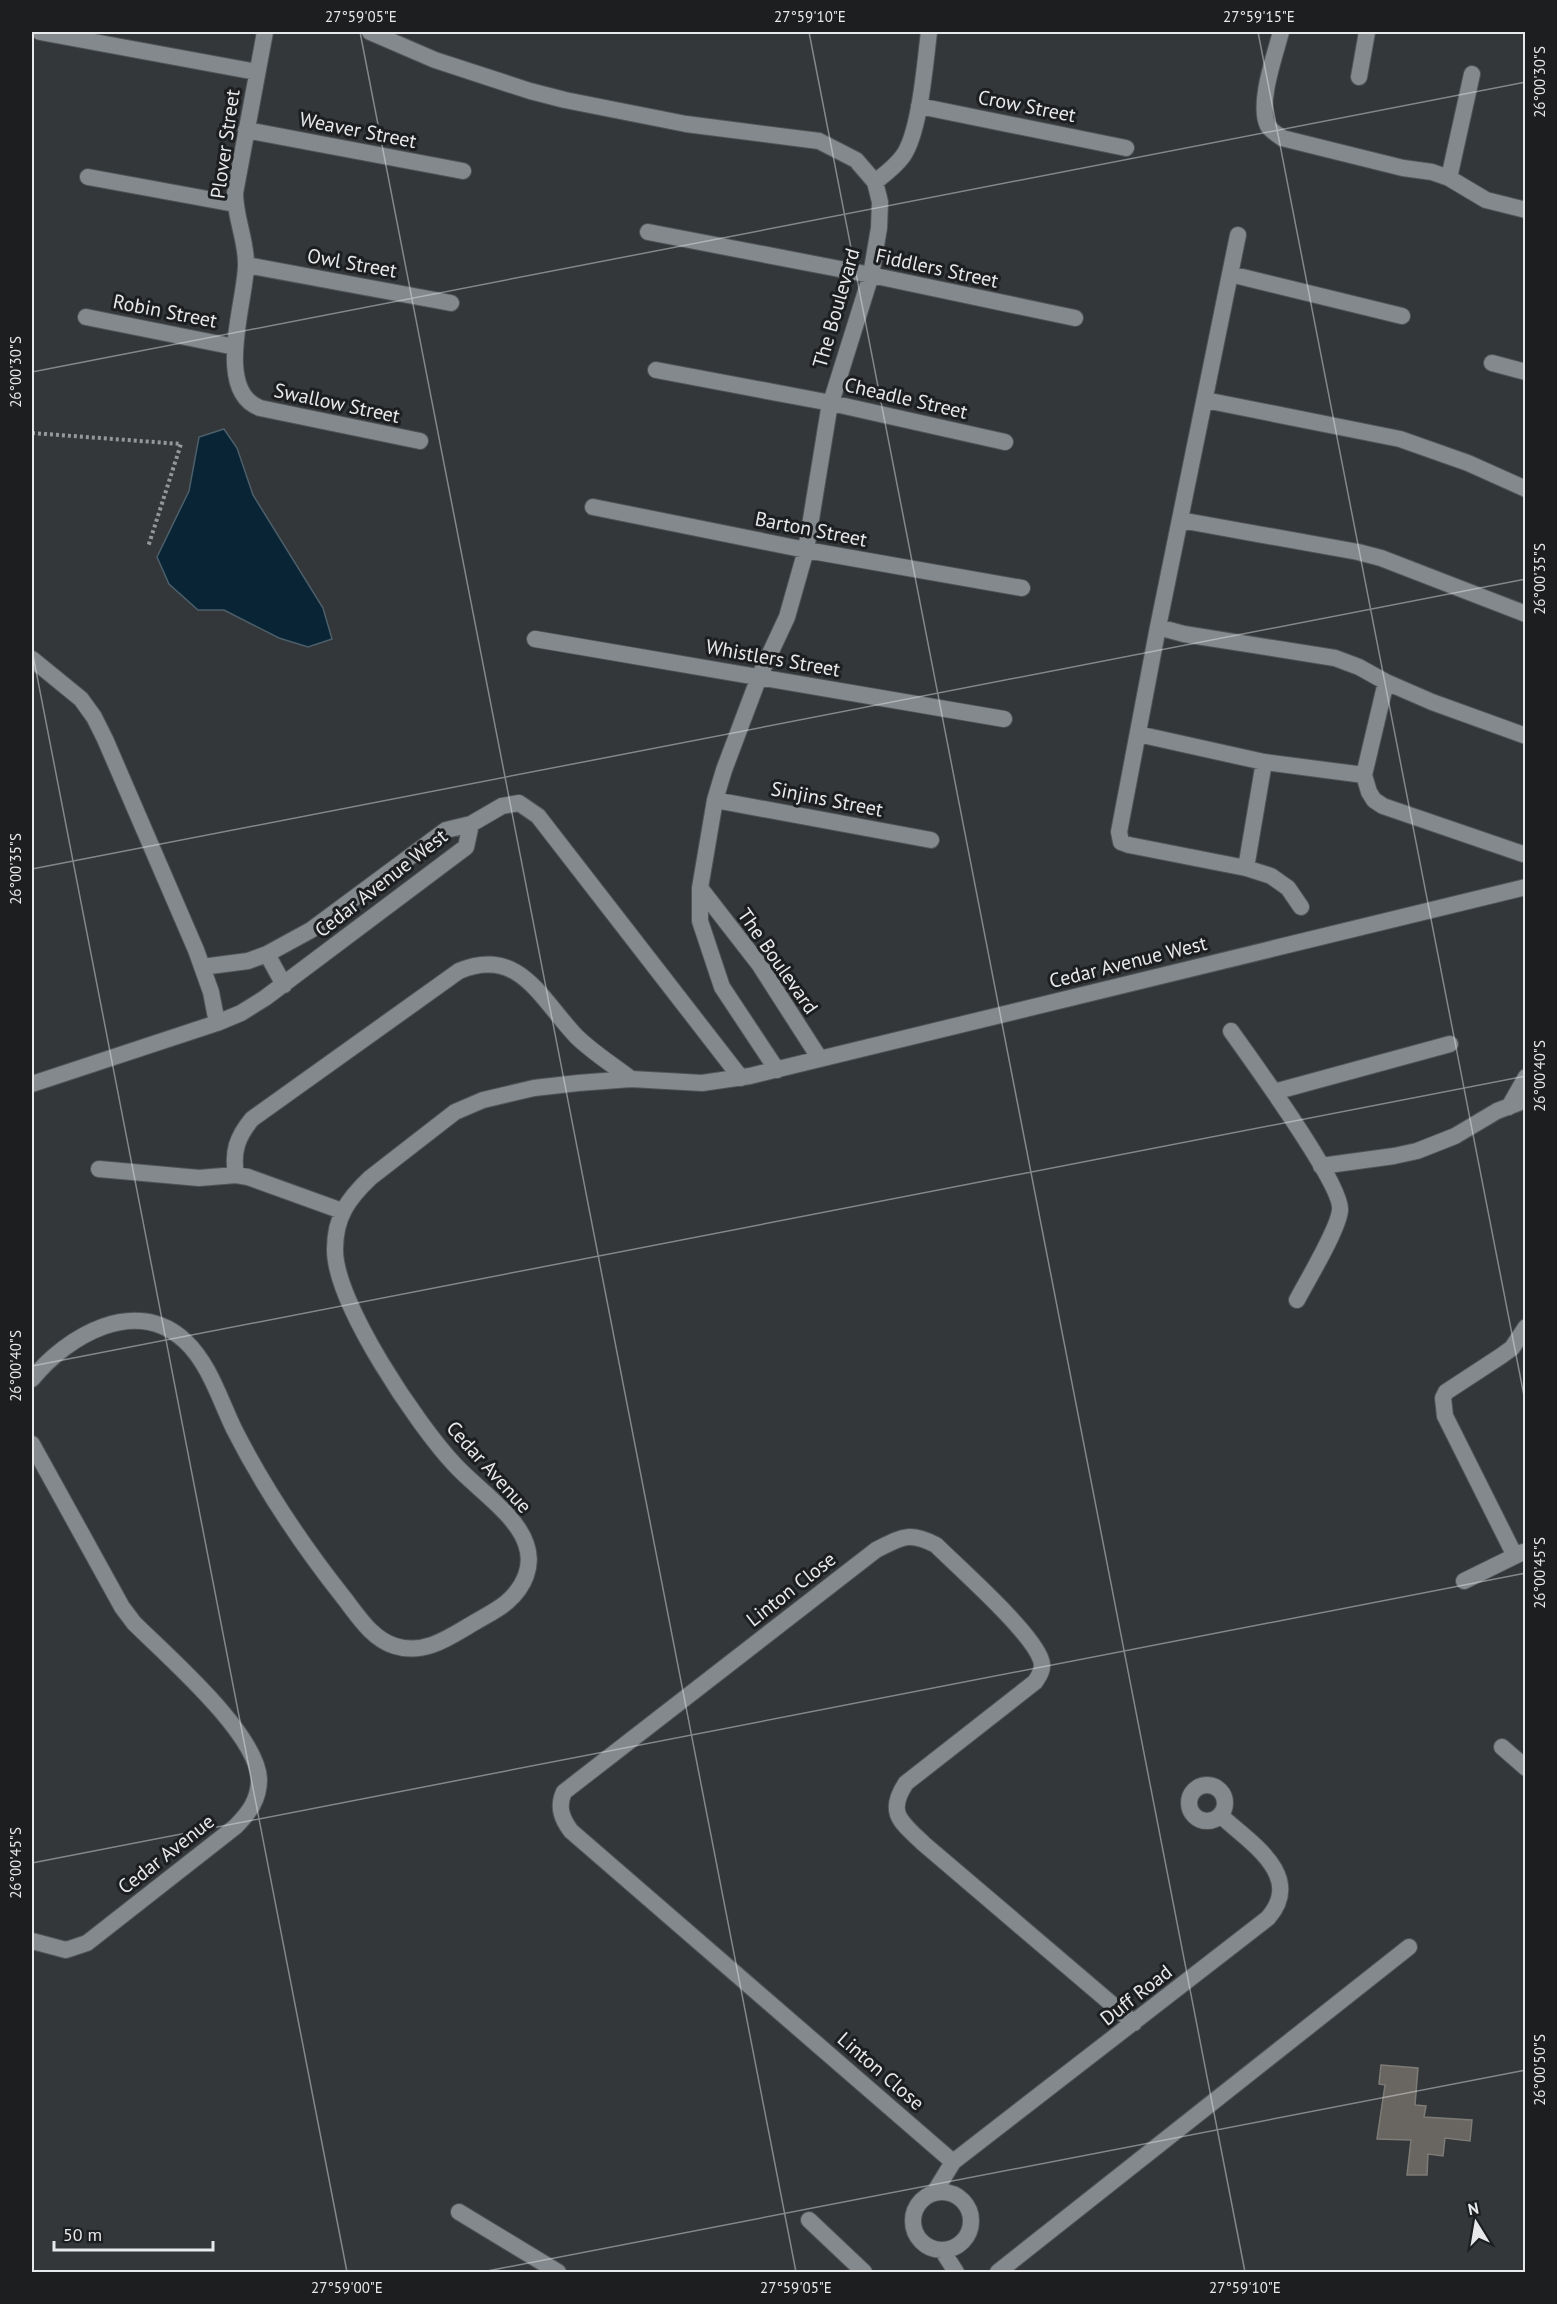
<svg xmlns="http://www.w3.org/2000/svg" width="1557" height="2304" viewBox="0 0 1557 2304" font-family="'PT Sans',sans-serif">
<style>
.water{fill:#092434;stroke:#4c5f6b;stroke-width:1.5}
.building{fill:#696662;stroke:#7d7b76;stroke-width:1.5}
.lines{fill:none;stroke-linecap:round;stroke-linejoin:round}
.street-casing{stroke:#505456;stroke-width:18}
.path{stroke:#95989a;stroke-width:4;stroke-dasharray:3 3;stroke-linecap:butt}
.street{stroke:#84898d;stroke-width:16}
.ticks{fill:none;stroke:#e7e9eb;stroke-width:1.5;stroke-opacity:0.45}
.labels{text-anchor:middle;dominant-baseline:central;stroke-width:6;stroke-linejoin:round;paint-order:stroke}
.street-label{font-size:20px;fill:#e7e9eb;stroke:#1c1e20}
.neatline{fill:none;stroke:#e7e9eb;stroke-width:2}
.ticks-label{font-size:15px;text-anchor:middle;fill:#e7e9eb}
</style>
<rect width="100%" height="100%" fill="#33373a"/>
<!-- water -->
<path class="water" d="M224 429 237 448 253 495 323 608 332 639 308 647 279 638 224 610H198L169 584 157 557 189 491 199 437Z"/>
<!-- building -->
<path class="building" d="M1381 2065 1418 2068 1415 2105 1426 2106 1424 2117 1472 2120 1470 2141 1445 2138 1443 2156 1428 2154 1427 2175H1407L1411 2140 1377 2139 1385 2085 1379 2084Z"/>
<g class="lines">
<defs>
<path id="street" d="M40 32 256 72
M265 32 235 193C235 218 247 242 246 266 245 303 214 391 260 408L420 441
M370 32 435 60 530 91 565 100 686 124 819 141 856 160 875 182 880 202 879 228 871 275 829 409 806 550 787 617 759 677 724 770 715 800 700 888V921L722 987 777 1070
M1281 32C1275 55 1257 104 1268 126 1271 131 1277 134 1282 138L1403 168 1432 172 1449 178 1486 200 1526 210
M1359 77 1367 32
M919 106 1126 148
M246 130 463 171
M88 177 235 204
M1449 178 1472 74
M875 182C885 174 895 167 903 156 920 132 925 63 929 32
M648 232 871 275 1075 318
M1238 235 1158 627 1184 634 1335 658 1359 667 1386 682 1432 702 1526 736
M246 265 451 303
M1230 274 1402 316
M86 317 235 347
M1492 363 1526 372
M656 370 831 403 1005 442
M1205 400 1400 439 1468 463 1526 489
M593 507 806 550 1022 588
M1180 520 1358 552 1381 558 1526 614
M1158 627 1119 832 1121 842 1129 845 1246 868 1271 876 1288 888 1301 907
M535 639 1004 719
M32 659 81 699 94 717 105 739 196 950 211 992 217 1023
M1386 682 1364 775 1369 792 1374 800 1383 806 1523 854
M1138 734 1264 762 1364 775
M715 800 931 840
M1246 868 1264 762
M700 888 759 964 820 1059
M267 954 284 985
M202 967 248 961 267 954 311 930 446 830 471 824 502 806 519 803 538 816 741 1078
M1231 1031C1250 1058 1343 1185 1340 1210 1339 1228 1307 1281 1297 1300
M32 1084 217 1023 241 1013 265 998 466 847 471 824
M1274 1092 1450 1044
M1509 1107 1526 1077
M1321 1166 1394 1156 1417 1151 1455 1136 1497 1111 1526 1100
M99 1169 199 1178 236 1175
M342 1211 248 1177 236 1175C232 1152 237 1137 252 1119L459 971C519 946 540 998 576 1036 592 1052 613 1065 631 1079
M32 1379C67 1336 136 1295 185 1341 209 1363 220 1400 234 1429 265 1490 302 1545 344 1598 358 1616 372 1639 395 1646 426 1656 452 1635 477 1621 487 1615 499 1609 507 1602 524 1587 534 1566 526 1544 516 1514 476 1488 455 1465 418 1426 334 1302 335 1249 335 1217 348 1199 370 1178L455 1112 483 1100 534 1088 578 1083 631 1079 702 1083 750 1076 1526 887
M32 1444 122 1607 134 1623C166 1655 257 1733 259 1779 259 1800 249 1813 235 1827L87 1943 66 1950 32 1941
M1515 1556 1445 1416 1443 1398 1446 1392 1501 1356 1512 1348 1526 1327
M1464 1581 1523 1552
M1502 1747 1526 1768
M1189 1803a18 18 0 1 1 36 0a18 18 0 1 1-36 0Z
M953 2162 571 1831C562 1819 557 1807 564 1792L876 1550C902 1537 909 1531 936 1545 960 1569 1032 1632 1041 1660 1044 1668 1040 1675 1035 1682L906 1783C886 1813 901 1822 924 1844L1134 2023
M913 2221a29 29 0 1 1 58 0a29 29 0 1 1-58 0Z
M934 2193 953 2162 1268 1918C1305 1875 1249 1842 1220 1815
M459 2212 558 2272
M809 2220 864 2272
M942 2250 956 2272
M998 2272 1409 1947"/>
</defs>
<!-- street casing -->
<use href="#street" class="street-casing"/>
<!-- path -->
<path class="path" d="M32 433 181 444 148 547"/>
<!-- street -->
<use href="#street" class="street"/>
</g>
<!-- ticks -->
<path class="ticks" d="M360 32 796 2272M809 32 1245 2272M1258 32 1526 1406M32 372 1526 82M32 650 347 2272M32 869 1526 579M32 1366 1526 1076M32 1863 1526 1573M482 2272 1526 2070"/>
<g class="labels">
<!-- street labels -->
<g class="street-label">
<text transform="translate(1027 106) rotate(11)">Crow Street</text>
<text transform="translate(358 130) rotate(11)">Weaver Street</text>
<text transform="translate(225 144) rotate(-82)">Plover Street</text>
<text transform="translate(352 263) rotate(10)">Owl Street</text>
<text transform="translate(937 268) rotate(12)">Fiddlers Street</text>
<text transform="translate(836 308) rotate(-74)">The Boulevard</text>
<text transform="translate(165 311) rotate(11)">Robin Street</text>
<text transform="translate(906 398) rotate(13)">Cheadle Street</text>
<text transform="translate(337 403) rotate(12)">Swallow Street</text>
<text transform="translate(811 529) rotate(11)">Barton Street</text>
<text transform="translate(773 658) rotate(10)">Whistlers Street</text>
<text transform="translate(827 799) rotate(11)">Sinjins Street</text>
<text transform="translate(381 883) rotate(-38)">Cedar Avenue West</text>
<text transform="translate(778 961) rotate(55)">The Boulevard</text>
<text transform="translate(1128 962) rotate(-14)">Cedar Avenue West</text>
<text transform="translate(489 1467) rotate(48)">Cedar Avenue</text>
<text transform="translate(791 1589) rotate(-38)">Linton Close</text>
<text transform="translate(166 1854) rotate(-38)">Cedar Avenue</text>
<text transform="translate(1136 1995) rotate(-38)">Duff Road</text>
<text transform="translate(881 2071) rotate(41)">Linton Close</text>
</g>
</g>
<!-- border -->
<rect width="1557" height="2304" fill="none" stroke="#1c1e20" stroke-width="66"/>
<!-- north arrow -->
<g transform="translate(1476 2223) rotate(349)" stroke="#1c1e20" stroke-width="4.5" paint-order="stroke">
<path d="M0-4.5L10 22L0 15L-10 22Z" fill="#e7e9eb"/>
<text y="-9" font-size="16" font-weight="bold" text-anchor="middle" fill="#e7e9eb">N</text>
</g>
<!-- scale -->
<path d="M54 2241v9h159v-9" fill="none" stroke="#e7e9eb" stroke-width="3"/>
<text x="63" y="2241" font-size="18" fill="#e7e9eb" stroke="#1c1e20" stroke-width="4.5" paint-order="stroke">50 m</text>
<rect x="33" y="33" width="1491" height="2238" class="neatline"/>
<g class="ticks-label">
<text x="361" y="22">27°59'05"E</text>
<text x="810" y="22">27°59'10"E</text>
<text x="1259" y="22">27°59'15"E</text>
<text transform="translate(1540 82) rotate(-90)" y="5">26°00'30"S</text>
<text transform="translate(16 372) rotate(-90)" y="5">26°00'30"S</text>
<text transform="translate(1540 579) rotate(-90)" y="5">26°00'35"S</text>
<text transform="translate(16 869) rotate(-90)" y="5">26°00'35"S</text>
<text transform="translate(1540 1076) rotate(-90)" y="5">26°00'40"S</text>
<text transform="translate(16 1366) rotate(-90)" y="5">26°00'40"S</text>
<text transform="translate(1540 1573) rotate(-90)" y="5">26°00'45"S</text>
<text transform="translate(16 1863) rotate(-90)" y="5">26°00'45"S</text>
<text transform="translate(1540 2070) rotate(-90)" y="5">26°00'50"S</text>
<text x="347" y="2293">27°59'00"E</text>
<text x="796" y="2293">27°59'05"E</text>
<text x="1245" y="2293">27°59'10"E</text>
</g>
</svg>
